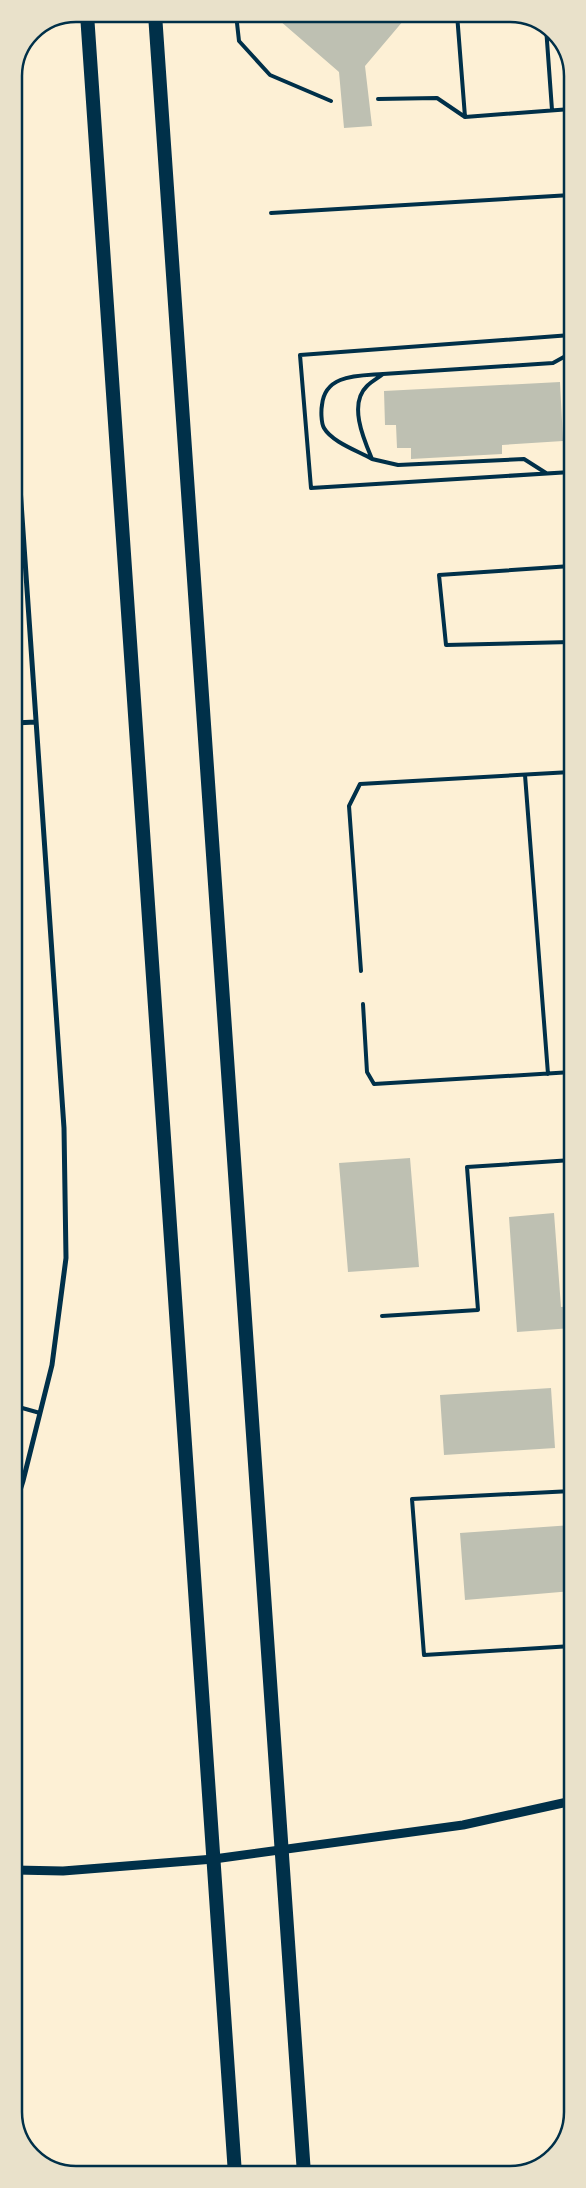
<svg xmlns="http://www.w3.org/2000/svg" width="586" height="2188" viewBox="0 0 586 2188" font-family="Overpass,sans-serif">
<style>
.building{fill:#bec0b2}
.lines{fill:none;stroke-linecap:round;stroke-linejoin:round}
.service{stroke:#003049;stroke-width:4}
.minor{stroke:#003049;stroke-width:5}
.tertiary{stroke:#003049;stroke-width:9}
.trunk{stroke:#003049;stroke-width:14}
.rim{fill:none;stroke:#003049;stroke-width:2.5}
</style>
<rect width="100%" height="100%" fill="#fdf0d5"/>
<!-- building -->
<path class="building" d="M272 14H409L365 66 372 126 344 128 339 72Z
M560 382 563 441 502 445V454L411 459V448H397L396 425H385L384 391Z
M410 1158 419 1267 348 1272 339 1163Z
M554 1213 561 1307 572 1306V1328L517 1332 509 1217Z
M551 1388 555 1448 444 1455 440 1395Z
M572 1525V1591L465 1600 460 1533Z"/>
<g class="lines">
<!-- service -->
<path class="service" d="M236 14 239 41 270 75 331 101
M457 14 465 117
M546 27 552 110
M378 99 437 98 465 117 571 109
M271 213 571 195
M571 335 300 355 311 488 571 472
M372 459C358 451 332 442 324 428 321 423 321 410 322 405 325 374 358 376 383 374
M546 473 524 459 398 465 372 459C364 440 348 404 367 386 372 381 378 378 383 374L553 363 571 353
M571 566 439 575 446 645 571 642
M525 775 548 1074
M361 971 349 806 360 784 571 772
M363 1004 367 1072 374 1084 572 1072
M382 1316 478 1310 467 1167 572 1160
M15 1406 40 1413
M572 1491 412 1499 424 1655 572 1646"/>
<!-- minor -->
<path class="minor" d="M14 400 64 1128 66 1258 52 1365 23 1481 15 1506
M14 723 36 722"/>
<!-- tertiary -->
<path class="tertiary" d="M15 1870 63 1871 214 1859 463 1825 572 1801"/>
<!-- trunk -->
<path class="trunk" d="M87 14 235 2174
M155 14 304 2174"/>
</g>
<!-- crop -->
<path d="M0 0H586V2188H0ZM76 22H510A54 54 0 0 1 564 76V2112A54 54 0 0 1 510 2166H76A54 54 0 0 1 22 2112V76A54 54 0 0 1 76 22Z" fill="#e9e1ca" fill-rule="evenodd"/>
<path class="rim" d="M76 22H510A54 54 0 0 1 564 76V2112A54 54 0 0 1 510 2166H76A54 54 0 0 1 22 2112V76A54 54 0 0 1 76 22Z"/>
</svg>
